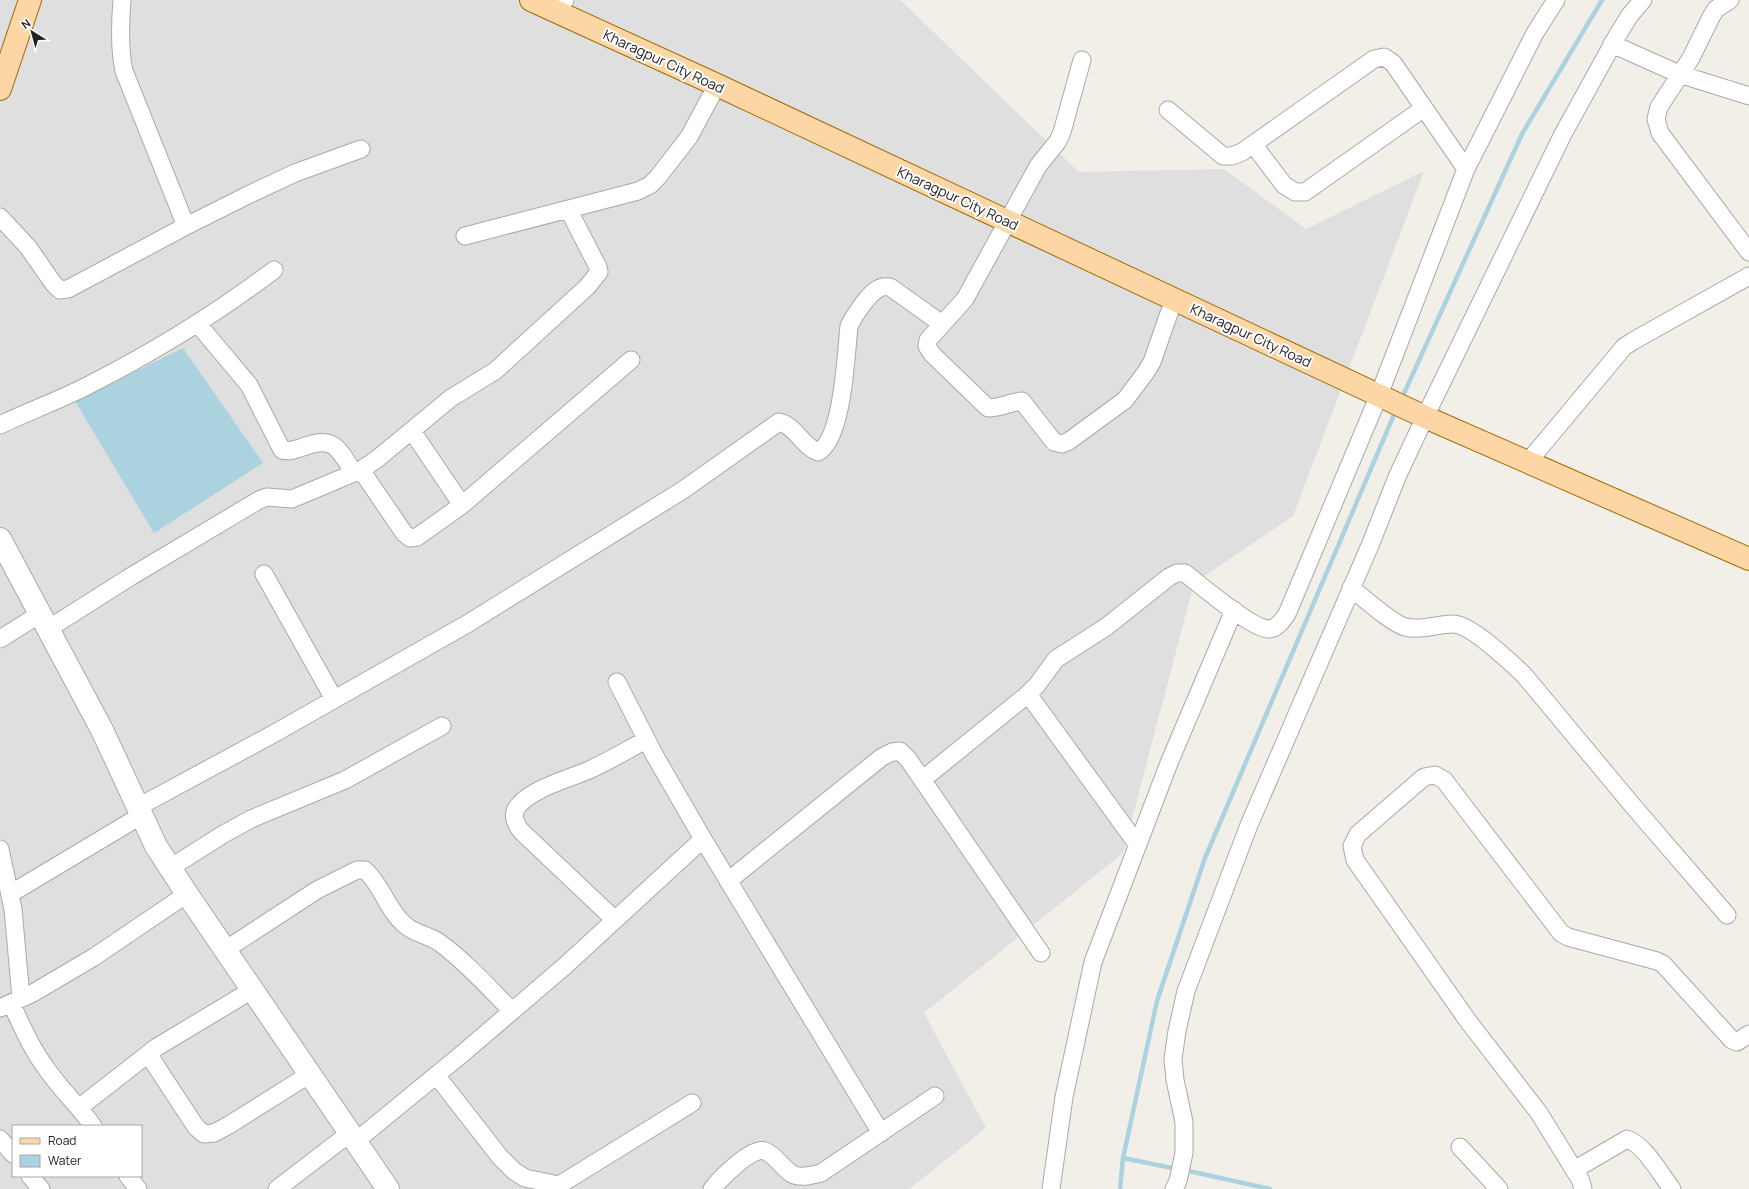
<svg xmlns="http://www.w3.org/2000/svg" width="1749" height="1189" viewBox="0 0 1749 1189" font-family="Manrope,sans-serif">
<style>
.residential{fill:#e0dfdf;fill-rule:evenodd}
.water{fill:#aad3df}
.lines{fill:none;stroke-linecap:round;stroke-linejoin:round}
.stream{stroke:#aad3df;stroke-width:4.5}
.minor-casing{stroke:#a9a9a9;stroke-width:19}
.tertiary-casing{stroke:#a9a9a9;stroke-width:24}
.primary-casing{stroke:#a06b00;stroke-width:24}
.minor{stroke:#fff;stroke-width:17}
.tertiary{stroke:#fff;stroke-width:22}
.primary{stroke:#fcd6a4;stroke-width:22}
.labels{text-anchor:middle;dominant-baseline:central;stroke-width:4;stroke-linejoin:round;paint-order:stroke}
.street-label{font-size:14px;fill:#222;stroke:#fff}
</style>
<rect width="100%" height="100%" fill="#f2efe9"/>
<!-- residential -->
<path class="residential" d="M0 0H900L1079 172 1224 169 1306 229 1424 171 1293 516 1194 583 1123 853 924 1013 986 1128 909 1189H0ZM13 1126H141V1176H13Z"/>
<!-- water -->
<path class="water" d="M183 348 263 463 154 533 75 401Z"/>
<g class="lines">
<!-- stream -->
<path class="stream" d="M1401 400 1522 134 1602 0
M1123 1158 1177 1169
M1184 1170 1270 1189
M1120 1189 1123 1158 1157 1001 1205 858 1396 410"/>
<defs>
<path id="minor" d="M122 0C120 24 119 48 124 71L186 226
M1730 0 1716 9 1711 17 1691 58 1659 107 1656 119 1660 133 1749 252
M557 12 565 0
M1612 44 1679 74 1749 96
M1082 60 1062 132 1058 141 1038 166 965 299 928 340 927 346 932 354 988 408C1001 408 1010 402 1022 401L1054 442 1062 444 1069 441 1125 400 1146 372 1152 362 1174 299
M1168 110 1223 156H1232L1242 152 1374 59 1384 57 1393 63 1466 169
M1253 144 1284 185 1295 192H1305L1424 108
M0 217 28 247 53 283 60 290 68 289 186 226 248 195 295 173 361 149
M465 236 638 191 650 185 658 177 689 137 717 85
M197 323 249 385 282 450C289 452 293 450 300 448 333 435 337 446 354 473
M0 425C29 411 60 400 89 385 154 352 216 314 274 270
M412 431 462 505
M1528 462 1624 347 1633 341 1749 276
M361 470 404 533 410 538 417 537 462 505 631 360
M264 574 334 699
M1351 588C1364 598 1391 623 1405 627 1420 631 1438 624 1453 624 1471 624 1510 662 1524 675L1633 806 1727 915
M48 629 130 577 259 500 267 497 292 499 361 470 377 459 451 398 495 371 587 287 599 272 598 267 568 209
M0 639 40 614
M617 682 655 756 703 839 881 1133
M1028 694 1137 844
M922 780 1028 694 1037 685 1056 659 1106 627 1169 577 1177 573H1185C1200 585 1251 628 1268 629 1277 629 1282 621 1287 614L1379 395 1466 169 1535 33 1556 0
M138 807 275 733 467 624 683 490 779 422C796 426 802 446 818 452 843 439 846 354 849 326 854 316 869 292 880 288 883 286 886 287 890 287L942 324
M0 849 13 909 21 998
M170 868 222 835 251 819 345 780 442 726
M728 881 882 757 892 752 900 751 908 759 1041 953
M10 894 142 815
M615 920 521 831C515 823 511 815 518 806 533 788 568 779 589 770 609 761 627 750 646 740
M225 950 317 890 357 870H365C382 885 387 910 405 925 415 934 429 935 440 943 466 962 489 988 512 1011
M11 1003C22 1026 31 1048 46 1068 60 1089 79 1106 93 1126
M0 1008 33 993 94 957 187 894
M148 1054 196 1127 204 1134 214 1133 229 1125 310 1074
M436 1075 500 1157 514 1171 525 1178 559 1185
M80 1107 157 1047 252 990
M0 1139 13 1154
M356 1141 462 1054 566 965 703 839
M1460 1147 1499 1189
M1574 1170 1627 1139C1644 1144 1661 1175 1672 1189
M30 1176 41 1189
M128 1176 138 1189
M277 1189 350 1133
M557 1189 559 1185 577 1174 692 1103
M712 1189C720 1179 752 1146 765 1151 776 1155 783 1170 794 1175 802 1178 813 1175 821 1173L935 1096
M1051 1189 1064 1097 1093 962 1169 763 1234 610
M1174 1189 1178 1181 1184 1153V1122L1175 1080 1173 1059 1177 1031 1186 991 1249 825 1371 543 1397 477 1425 417 1563 134 1617 36 1630 15 1643 0
M1583 1189 1581 1181 1539 1113 1468 1021 1355 860 1352 846 1358 834 1424 777 1435 775 1444 780 1561 933 1568 937 1657 961 1663 964 1732 1040 1737 1042 1749 1034"/>
<path id="tertiary" d="M0 539 102 730 156 846 187 894 388 1189"/>
<path id="primary" d="M531 0 717 85 1425 417 1749 559
M0 89 30 0"/>
</defs>
<!-- minor casing -->
<use href="#minor" class="minor-casing"/>
<!-- tertiary casing -->
<use href="#tertiary" class="tertiary-casing"/>
<!-- primary casing -->
<use href="#primary" class="primary-casing"/>
<!-- minor -->
<use href="#minor" class="minor"/>
<!-- tertiary -->
<use href="#tertiary" class="tertiary"/>
<!-- primary -->
<use href="#primary" class="primary"/>
</g>
<g class="labels">
<!-- street labels -->
<g class="street-label">
<text transform="translate(664 61) rotate(25)">Kharagpur City Road</text>
<text transform="translate(958 198) rotate(25)">Kharagpur City Road</text>
<text transform="translate(1251 335) rotate(25)">Kharagpur City Road</text>
</g>
</g>
<!-- legend -->
<rect x="12" y="1125" width="130" height="52" fill="#ffffff" stroke="#a7a7a7"/>
<rect x="20" y="1138" width="20" height="6" fill="#fcd6a4" stroke="#a7a7a7"/>
<text x="48" y="1145" font-size="12" fill="#222222">Road</text>
<rect x="20" y="1155" width="20" height="12" fill="#aad3df" stroke="#a7a7a7"/>
<text x="48" y="1165" font-size="12" fill="#222222">Water</text>
<!-- north arrow -->
<g transform="translate(32 32) rotate(323)" stroke="#ffffff" stroke-width="3" paint-order="stroke">
<path d="M0-3L7 15L0 10L-7 15Z" fill="#222222"/>
<text y="-6" font-size="11" font-weight="bold" text-anchor="middle" fill="#222222">N</text>
</g>
</svg>
